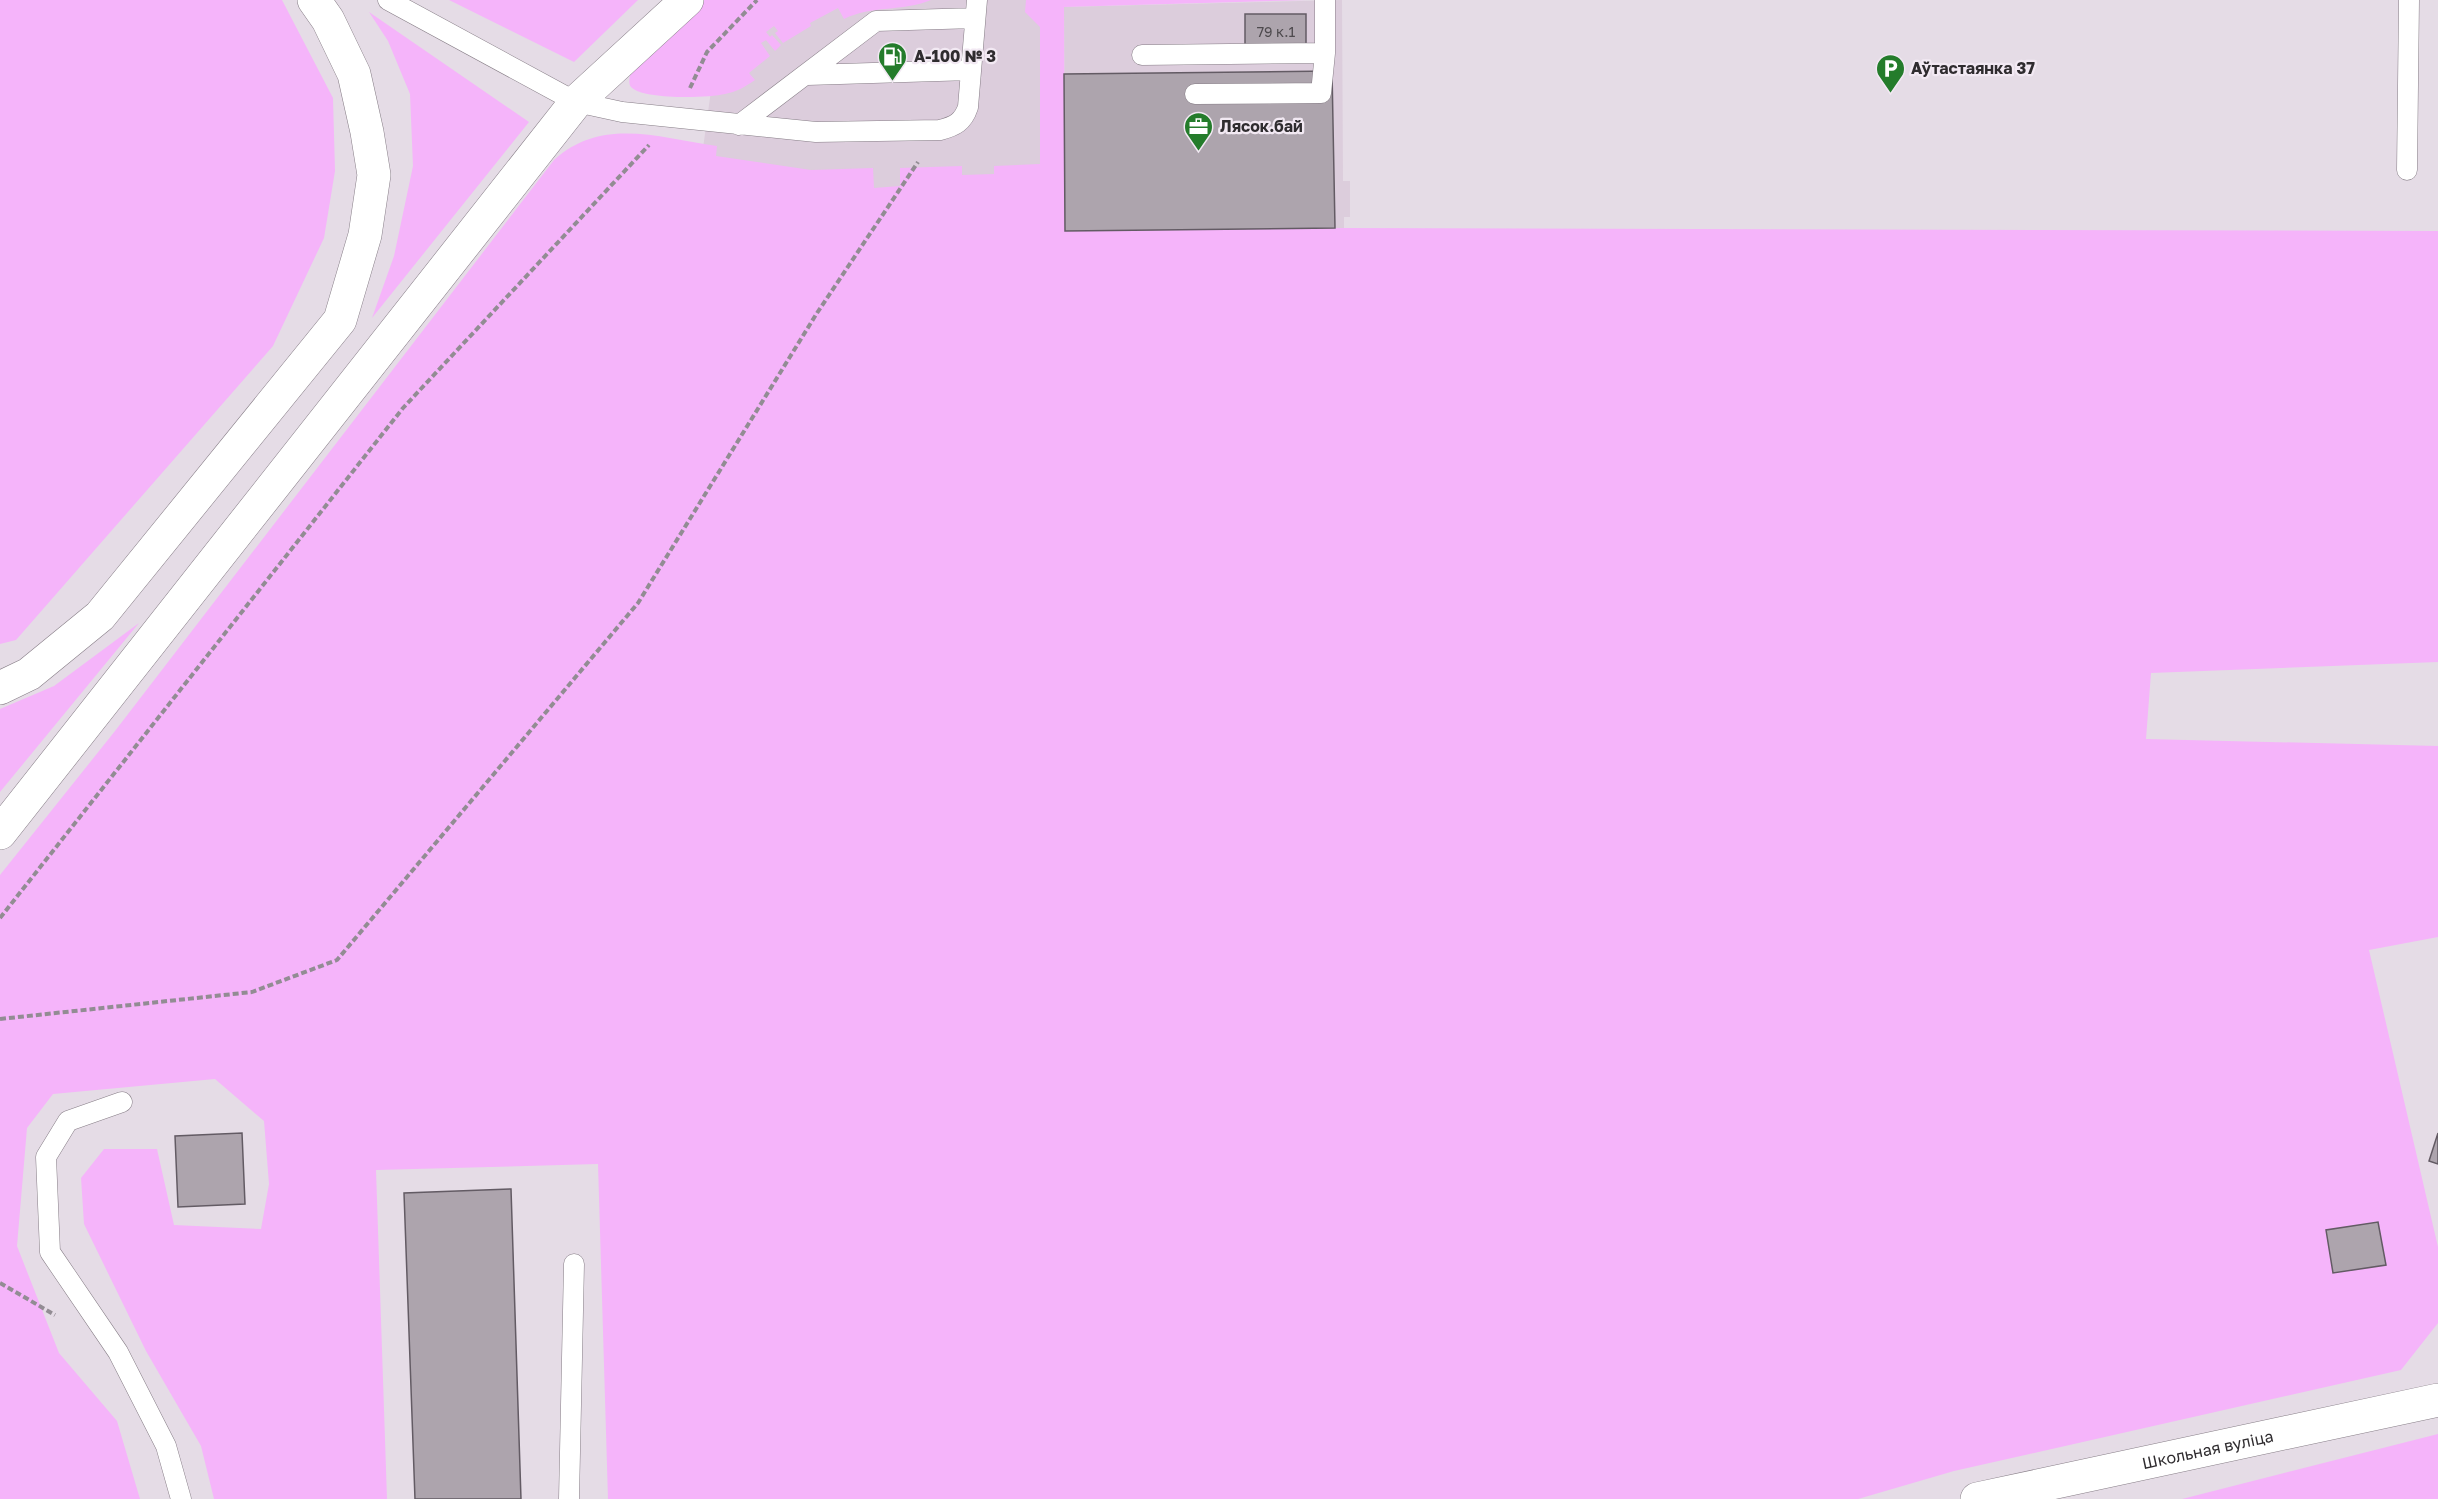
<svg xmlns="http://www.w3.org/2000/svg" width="2438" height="1499" viewBox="0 0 2438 1499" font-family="'Golos Text',sans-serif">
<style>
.built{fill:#dccddc}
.green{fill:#f5b4fa}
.building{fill:#ada4ad;stroke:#635b64;stroke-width:1.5}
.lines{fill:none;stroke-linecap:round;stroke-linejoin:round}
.service-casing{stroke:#867d86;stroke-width:21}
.minor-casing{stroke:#867d86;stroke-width:34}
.trunk-casing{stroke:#867d86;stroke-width:34}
.path{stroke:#928c93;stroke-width:4;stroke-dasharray:6 3;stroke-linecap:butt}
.service{stroke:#fff;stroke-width:20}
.minor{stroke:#fff;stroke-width:33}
.trunk{stroke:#fff;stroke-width:33}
.labels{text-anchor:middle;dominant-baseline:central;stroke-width:4.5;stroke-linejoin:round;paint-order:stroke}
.number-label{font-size:14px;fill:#4e4a4e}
.poi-label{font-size:16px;font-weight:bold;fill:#2f2c2f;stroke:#f2e9f3;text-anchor:start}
.street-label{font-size:16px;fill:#2f2c2f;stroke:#f2e9f3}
</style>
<rect width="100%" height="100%" fill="#e5dce6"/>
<!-- built -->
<path class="built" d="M810 0H1047V196L698 184 715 62Z
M1342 0 1343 181H1350V217H1344V228L1065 231 1064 7Z"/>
<!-- green -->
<path class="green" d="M0 0H282L333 98 335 171 324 238 273 346 16 640 0 644Z
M449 0H638L574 62Z
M700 0H931C902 12 872 5 844 19L838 8 810 23 811 26 783 43 775 33 778 31 774 26 766 32 770 37 772 35 781 45 775 51 766 40 761 43 770 56 749 73 755 80C745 87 736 92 725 94 708 98 643 100 631 87 628 83 630 78 630 73Z
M1026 0H1307L1064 7 1065 231 1344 228 2438 231V662L2151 673 2146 739 2438 746V937L2369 950 2438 1247V1323L2401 1370 1954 1471 1858 1499H608L598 1164 376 1170 387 1499H214L201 1446 146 1351 84 1224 81 1178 104 1149H157L174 1225 261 1229 269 1184 264 1121 215 1079 53 1094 27 1128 17 1246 59 1353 117 1421 140 1499H0V875L115 731 554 160C602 116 660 138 717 146L716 156 811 170 873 168 874 188 900 186V168L962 166V175L994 174V166L1040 164V27L1025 12Z
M369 12 529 122 372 318 394 256 413 166 410 94 388 41Z
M139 623 0 792V709L54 686Z
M2438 1434V1499H2182Z"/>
<!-- building -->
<path class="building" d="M1245 14H1306V48L1245 49Z
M1332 71 1335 228 1065 231 1064 74Z
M242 1133 245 1204 178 1207 175 1136Z
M2438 1133V1164L2429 1161Z
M511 1189 521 1499H415L404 1193Z
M2378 1222 2386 1265 2333 1273 2326 1230Z"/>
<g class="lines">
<defs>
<path id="service" d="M388 0 576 102 622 112 816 132 940 130C955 126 963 122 968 107L977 0
M1142 55 1325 53V0
M807 75 971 70
M1195 94 1321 93 1325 53
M739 125 876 21 975 18
M2407 170 2409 0
M122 1102 68 1121 46 1157 50 1252 118 1352 166 1446 181 1499
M569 1499 574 1264"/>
<g id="minor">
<path id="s1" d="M1977 1499 2438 1400"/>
</g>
<path id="trunk" d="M0 688 29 674 100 616 340 320 365 235 374 175 367 132 354 74 328 20 314 0
M0 833 576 102 687 0"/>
</defs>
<!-- service casing -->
<use href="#service" class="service-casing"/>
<!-- minor casing -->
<use href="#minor" class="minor-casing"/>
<!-- trunk casing -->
<use href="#trunk" class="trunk-casing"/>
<!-- path -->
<path class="path" d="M690 88 707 52 757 0
M0 918 403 408 649 145
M0 1019 252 992 337 960 638 603 817 313 918 162
M0 1283 55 1315"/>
<!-- service -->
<use href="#service" class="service"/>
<!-- minor -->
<use href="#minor" class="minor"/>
<!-- trunk -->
<use href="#trunk" class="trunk"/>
</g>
<!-- icons -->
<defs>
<symbol id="fuel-pin" viewBox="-11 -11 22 30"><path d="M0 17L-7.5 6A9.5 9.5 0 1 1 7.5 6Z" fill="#247c2b" stroke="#f2e9f3"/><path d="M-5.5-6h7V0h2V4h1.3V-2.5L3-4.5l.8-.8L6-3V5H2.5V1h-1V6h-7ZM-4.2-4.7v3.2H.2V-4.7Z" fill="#fff"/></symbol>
<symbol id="parking-pin" viewBox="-11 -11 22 30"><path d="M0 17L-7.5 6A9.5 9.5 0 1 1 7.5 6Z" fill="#247c2b" stroke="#f2e9f3"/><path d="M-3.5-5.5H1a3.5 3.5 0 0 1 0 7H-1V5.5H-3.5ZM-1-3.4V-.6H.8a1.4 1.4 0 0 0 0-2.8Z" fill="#fff"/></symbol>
<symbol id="office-pin" viewBox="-11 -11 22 30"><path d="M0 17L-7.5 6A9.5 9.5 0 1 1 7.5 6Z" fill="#247c2b" stroke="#f2e9f3"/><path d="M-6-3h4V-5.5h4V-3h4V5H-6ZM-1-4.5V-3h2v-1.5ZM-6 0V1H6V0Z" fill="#fff"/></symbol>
</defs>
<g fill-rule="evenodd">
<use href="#fuel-pin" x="876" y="40" width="33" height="45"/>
<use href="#parking-pin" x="1874" y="52" width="33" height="45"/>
<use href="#office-pin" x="1182" y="110" width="33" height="45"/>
</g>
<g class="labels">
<!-- number labels -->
<g class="number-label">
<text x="1276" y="31">79 к.1</text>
</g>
<!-- poi labels -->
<g class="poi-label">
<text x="914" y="56">А-100 № 3</text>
<text x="1911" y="68">Аўтастаянка 37</text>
<text x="1220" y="126">Лясок.бай</text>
</g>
<!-- street labels -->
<g class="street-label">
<text stroke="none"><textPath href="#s1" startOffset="236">Школьная вуліца</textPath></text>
</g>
</g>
</svg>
